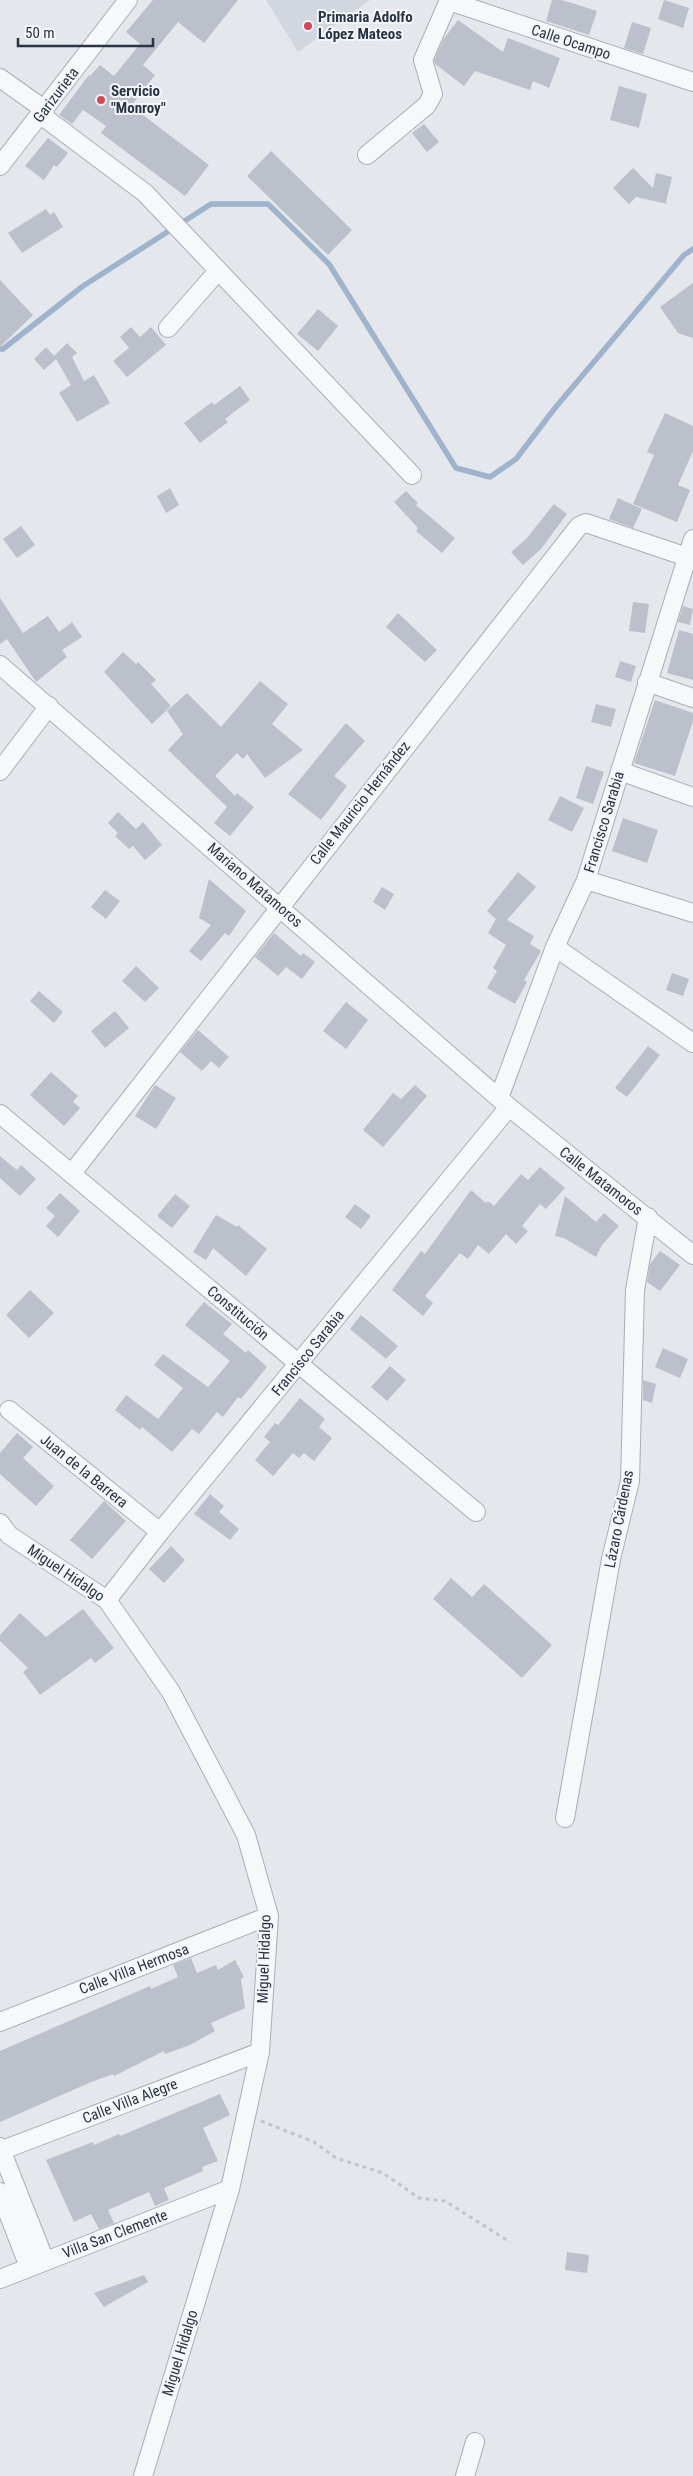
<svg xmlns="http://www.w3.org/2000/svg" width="693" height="2476" viewBox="0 0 693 2476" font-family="'Roboto Condensed',sans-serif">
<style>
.built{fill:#d2d6de}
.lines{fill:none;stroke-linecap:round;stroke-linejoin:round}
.stream{stroke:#9fb4cc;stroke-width:5.5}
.building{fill:#bbc0ca}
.street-casing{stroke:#a9aeb7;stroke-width:20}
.path{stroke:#c2c5cb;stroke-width:3;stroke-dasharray:4 4;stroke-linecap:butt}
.street{stroke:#f7f8fa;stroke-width:18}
.poi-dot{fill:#d1495b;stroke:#f4f6f9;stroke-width:2}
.labels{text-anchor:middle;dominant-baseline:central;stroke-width:4;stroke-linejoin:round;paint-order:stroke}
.poi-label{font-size:15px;font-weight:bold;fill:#2b3445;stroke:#f4f6f9;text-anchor:start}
.street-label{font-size:15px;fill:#2b3445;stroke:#f4f6f9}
</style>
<rect width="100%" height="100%" fill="#e4e7ec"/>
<!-- built -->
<path class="built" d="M266 0H370L298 52Z"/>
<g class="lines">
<!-- stream -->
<path class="stream" d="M0 349H3L83 286 211 204H268L329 264 456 468 490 477 516 459 555 408 684 255 693 249"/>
</g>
<!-- building -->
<path class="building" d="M153 0H238L204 43 178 22 143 65 155 75 131 106 209 165 185 196 101 133 106 126 83 110 72 124 59 115 89 75 90 76 100 65 114 76 140 44 126 32Z
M552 0H562L597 11 589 35 546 21Z
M664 0 689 8 683 28 658 19Z
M458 20 503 52 508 38 560 58 549 88 533 81 530 90 475 71 464 86 435 64 434 61 443 40Z
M632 22 651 28 643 54 624 48Z
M619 86 647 94 639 128 610 120Z
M424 124 439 142 427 152 412 133Z
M48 138 68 153 57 167 54 165 44 180 25 166Z
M271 151 352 230 328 255 247 176Z
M633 168 653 188 656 173 672 177 666 202 668 204 636 197 629 204 613 188Z
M46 209 50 215 54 212 63 227 22 253 8 233Z
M0 280 33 315 0 347Z
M693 283V338L678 333 660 307Z
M318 309 338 326 318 351 297 334Z
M131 327 140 337 151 327 166 345 127 377 113 361 129 348 120 337Z
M67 343 77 353 72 357 84 381 94 375 110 403 77 422 59 393 71 385 56 359 44 370 34 359 46 347 54 356Z
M240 386 250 400 225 419 228 422 200 443 184 423 212 402 214 405Z
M665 413 693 426V451L678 485 690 490 677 522 633 504 654 455 647 452Z
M170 488 179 505 166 513 157 496Z
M406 491 418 503 416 505 455 538 442 553 416 531 418 528 394 502Z
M618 498 642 509 633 528 609 519Z
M554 504 567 514 541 549 523 565 511 552 526 539Z
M21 526 35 545 17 558 3 539Z
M0 598 23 633 48 616 59 632 72 622 82 637 62 650 67 657 36 682 7 639 0 644Z
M633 602 649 604 645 633 629 631Z
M683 606 693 609 690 625 678 622Z
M398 613 437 650 425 662 386 627Z
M679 630 693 634V680L667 673Z
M123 652 136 664 138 662 156 680 151 684 171 706 152 724 104 672Z
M620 661 636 666 631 682 615 677Z
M260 681 288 704 272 724 303 750 265 778 247 754 243 759 237 753 215 776 235 796 237 793 254 807 230 836 214 823 227 807 168 750 183 734 167 711 187 693 221 727Z
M655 700 693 713V721L675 776 634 763Z
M596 704 616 709 611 727 591 722Z
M346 723 365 741 334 776 347 786 321 820 288 794Z
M586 766 604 772 593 804 576 798Z
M560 796 584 808 572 832 548 820Z
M118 812 136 829 143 822 162 845 145 860 133 846 129 849 115 836 118 833 108 823Z
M623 818 658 830 647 863 612 851Z
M518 872 536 887 507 920 534 936 530 944 541 951 524 980 527 982 515 1004 487 988 497 971 493 968 506 945 488 933 496 919 487 911Z
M209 879 246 911 229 936 225 933 201 961 189 951 211 925 199 918Z
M382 887 394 894 385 910 373 902Z
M105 890 120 901 106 919 91 907Z
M274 933 301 956 303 953 315 962 302 979 286 967 278 976 255 957Z
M136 966 159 988 145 1002 122 981Z
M672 973 689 979 683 996 666 990Z
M39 991 63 1012 54 1023 30 1001Z
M346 1002 368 1020 346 1049 323 1031Z
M115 1011 129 1028 105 1048 91 1031Z
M198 1030 229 1057 219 1068 211 1061 202 1071 180 1052Z
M648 1046 660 1055 627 1097 615 1088Z
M51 1072 78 1096 73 1102 80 1108 64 1126 30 1095Z
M155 1085 176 1098 156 1129 135 1116Z
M415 1085 427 1096 383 1147 363 1130 393 1093 401 1099Z
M0 1156 17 1170 21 1165 36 1179 20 1196 0 1178Z
M540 1167 565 1188 546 1209 540 1204 522 1226 528 1231 516 1244 506 1234 489 1254 478 1245 468 1259 460 1253 425 1296 433 1303 423 1316 392 1290 421 1251 425 1254 471 1190 486 1203 488 1201 494 1206 521 1174 528 1180Z
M60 1193 80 1211 58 1237 46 1226 55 1216 46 1208Z
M175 1194 190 1206 172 1228 157 1216Z
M565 1196 596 1222 604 1213 619 1226 602 1245 596 1257 564 1238 555 1236Z
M355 1204 371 1216 361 1229 345 1217Z
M216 1215 237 1227 238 1225 267 1249 246 1276 213 1248 206 1260 193 1252Z
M660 1251 680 1265 660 1291 647 1282 650 1264Z
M30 1290 54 1313 29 1338 6 1315Z
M204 1302 232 1324 223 1334 246 1353 248 1350 267 1367 241 1399 238 1397 223 1417 217 1412 199 1434 192 1429 172 1452 142 1427 140 1430 115 1410 126 1395 158 1419 183 1388 154 1365 163 1354 208 1387 230 1361 185 1325Z
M361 1315 398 1346 386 1359 350 1329Z
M663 1348 688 1359 680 1378 655 1367Z
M390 1366 406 1380 387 1401 371 1387Z
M643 1380 656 1384 652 1403 643 1400Z
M300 1398 325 1419 319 1427 332 1438 314 1461 304 1453 299 1458 293 1453 273 1476 255 1460 270 1442 264 1437 275 1423 278 1425Z
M17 1433 33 1447 23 1458 54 1486 36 1506 0 1474V1453Z
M210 1494 224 1506 219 1512 239 1529 230 1540 194 1514Z
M104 1501 126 1521 92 1559 70 1540Z
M171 1546 185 1560 164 1583 149 1569Z
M451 1578 472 1597 484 1584 552 1645 522 1678 433 1599Z
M83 1609 114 1648 95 1663 91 1658 40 1695 23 1672 28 1668 0 1641V1635L20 1613 46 1637Z
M191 1958 197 1973 216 1965 218 1970 235 1960 244 1977 241 1979 245 2008 211 2023 215 2031 190 2045 165 2054 164 2051 114 2076 113 2074 89 2083 0 2122V2051L150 1986 151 1989 178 1977 173 1965Z
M220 2094 230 2115 203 2128 218 2161 202 2167 203 2171 164 2188 169 2200 155 2206 149 2192 108 2210 114 2223 110 2225 99 2229 91 2214 74 2222 46 2160 93 2142 94 2145 119 2134 120 2136Z
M567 2252 589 2255 587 2273 565 2270Z
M144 2275 148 2282 104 2307 94 2293Z"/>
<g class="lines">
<defs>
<path id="street" d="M449 1 693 82
M0 78 45 110
M41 115 145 193 412 475
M367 155 427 105 433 94 423 60 449 0
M0 166 128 0
M168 328 218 271
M0 665 509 1107 693 1255
M647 682 693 698
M0 771 49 706
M620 771 693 797
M586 880 693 913
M555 947 693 1043
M499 1098 555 947 586 880 693 539
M0 1114 476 1512
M72 1173 579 526 586 523 693 559
M9 1410 160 1532
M0 1523 9 1535 107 1600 171 1692 246 1835 269 1916 260 2052 230 2189 143 2476
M107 1600 160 1532 509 1107
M565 1818 611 1559 630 1481 635 1290 648 1217
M0 2022 269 1916
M0 2147 45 2261
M0 2151 260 2052
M0 2192 29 2267
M0 2279 230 2189
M465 2476 475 2442"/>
</defs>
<!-- street casing -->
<use href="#street" class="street-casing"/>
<!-- path -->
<path class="path" d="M261 2121 314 2142 336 2158 383 2173 419 2198 445 2201 510 2242"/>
<!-- street -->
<use href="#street" class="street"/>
</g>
<!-- markers -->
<g class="poi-dot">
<circle cx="308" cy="26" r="5"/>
<circle cx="101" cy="100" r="5"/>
</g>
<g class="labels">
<!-- poi labels -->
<g class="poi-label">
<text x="318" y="17">Primaria Adolfo<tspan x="318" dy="17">López Mateos</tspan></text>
<text x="111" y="91">Servicio<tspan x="111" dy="17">"Monroy"</tspan></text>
</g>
<!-- street labels -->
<g class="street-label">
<text transform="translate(571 42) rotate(18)">Calle Ocampo</text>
<text transform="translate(56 95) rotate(-53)">Garizurieta</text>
<text transform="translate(360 803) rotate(-52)">Calle Mauricio Hernández</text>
<text transform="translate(604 822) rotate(-73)">Francisco Sarabia</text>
<text transform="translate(255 885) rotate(41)">Mariano Matamoros</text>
<text transform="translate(601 1181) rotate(38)">Calle Matamoros</text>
<text transform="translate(238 1313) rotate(40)">Constitución</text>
<text transform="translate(308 1353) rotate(-51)">Francisco Sarabia</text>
<text transform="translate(84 1471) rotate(39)">Juan de la Barrera</text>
<text transform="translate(619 1519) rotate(-79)">Lázaro Cárdenas</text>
<text transform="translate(66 1573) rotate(34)">Miguel Hidalgo</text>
<text transform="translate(264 1959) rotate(-88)">Miguel Hidalgo</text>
<text transform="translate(134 1969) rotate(-21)">Calle Villa Hermosa</text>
<text transform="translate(130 2101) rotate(-21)">Calle Villa Alegre</text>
<text transform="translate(115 2234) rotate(-21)">Villa San Clemente</text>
<text transform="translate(180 2353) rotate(-73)">Miguel Hidalgo</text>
</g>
</g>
<!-- scale -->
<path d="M18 38v8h135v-8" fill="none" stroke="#2b3445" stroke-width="2.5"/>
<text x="25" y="38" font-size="15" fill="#2b3445" stroke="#f4f6f9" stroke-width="4" paint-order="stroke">50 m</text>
</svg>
